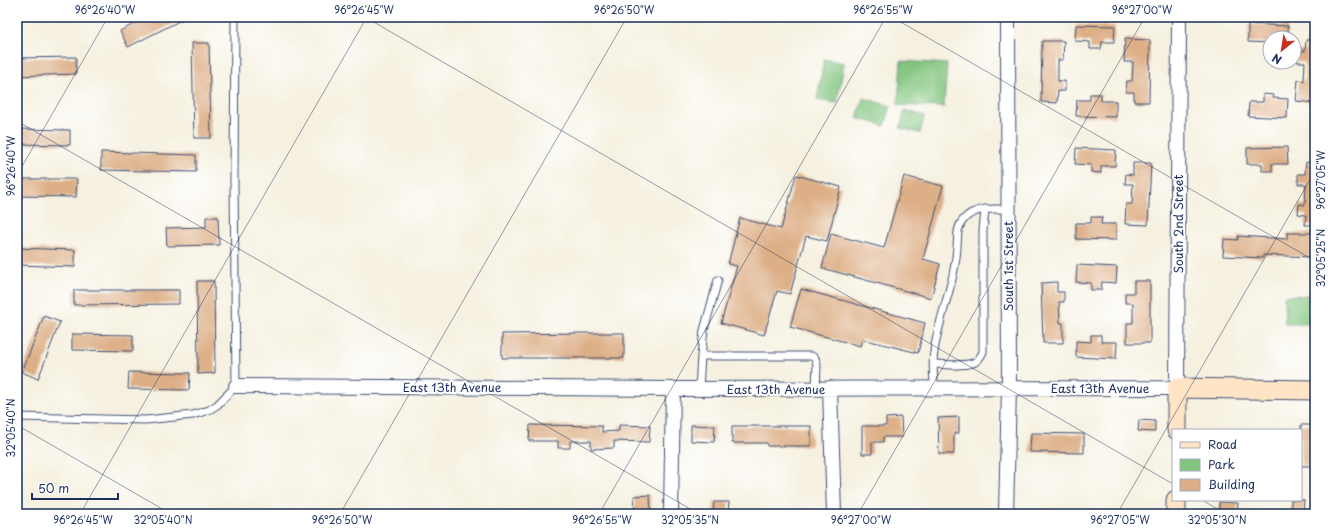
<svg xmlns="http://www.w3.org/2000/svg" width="1332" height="531" viewBox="0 0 1332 531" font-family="'Playpen Sans',sans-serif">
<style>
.green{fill:#82c57e;stroke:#4e7a6e}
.building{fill:#ddaf86}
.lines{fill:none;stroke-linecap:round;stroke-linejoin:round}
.lane-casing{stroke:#3c4c71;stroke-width:9}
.street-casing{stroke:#3c4c71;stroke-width:16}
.secondary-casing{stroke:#3c4c71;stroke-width:21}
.lane{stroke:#fff;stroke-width:7}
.street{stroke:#fff;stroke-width:14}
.secondary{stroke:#ffe4c6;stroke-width:19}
.ticks{fill:none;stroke:#1b2f5e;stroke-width:1;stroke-opacity:0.45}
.labels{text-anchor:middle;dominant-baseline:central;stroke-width:4;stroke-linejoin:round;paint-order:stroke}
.street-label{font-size:12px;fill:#1b2f5e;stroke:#fff}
.neatline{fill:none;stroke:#1b2f5e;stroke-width:1.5}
.ticks-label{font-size:10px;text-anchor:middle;fill:#1b2f5e}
</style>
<rect width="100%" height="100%" fill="#fff"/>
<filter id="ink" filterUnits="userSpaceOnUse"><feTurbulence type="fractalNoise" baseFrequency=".025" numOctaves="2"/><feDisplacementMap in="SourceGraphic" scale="8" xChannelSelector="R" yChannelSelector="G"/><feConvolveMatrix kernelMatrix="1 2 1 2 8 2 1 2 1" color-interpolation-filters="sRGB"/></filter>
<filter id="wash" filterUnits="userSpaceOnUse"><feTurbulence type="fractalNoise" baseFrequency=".012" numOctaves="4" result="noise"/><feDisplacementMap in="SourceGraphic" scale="16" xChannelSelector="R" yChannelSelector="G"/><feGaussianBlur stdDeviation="0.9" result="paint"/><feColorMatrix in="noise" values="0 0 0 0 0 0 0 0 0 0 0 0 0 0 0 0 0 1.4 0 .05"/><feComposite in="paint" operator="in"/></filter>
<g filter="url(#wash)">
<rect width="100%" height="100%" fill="#f5f0df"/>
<!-- green -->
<path class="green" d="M824 59 844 63 837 103 817 100Z
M901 61 947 64 944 107 898 105Z
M863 98 891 106 885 126 857 118Z
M905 110 924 116 920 133 900 128Z
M1315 295V324H1285L1284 296Z"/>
<g id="blocks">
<!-- building -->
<path class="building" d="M148 17H187L128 47 120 31Z
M1248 24 1288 26V38H1270V43L1248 42Z
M1076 25 1115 26 1114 42H1102L1101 49H1090V42L1075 41Z
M1125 39 1150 40 1149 102H1134V92H1126L1127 81H1132L1133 62H1124Z
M1306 40H1315V103L1296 101 1298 80 1304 81 1305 62H1297L1298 51H1305Z
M1042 41H1064L1063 60H1058V81H1065V91H1058L1057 103 1041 102Z
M192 43H209L211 138H194Z
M76 57V74L17 76V58Z
M1090 94H1101V101H1116V117L1076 116 1077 100H1090Z
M1263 94 1274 95 1273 98 1288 99 1287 118 1248 116 1249 102H1263Z
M17 129 70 130V145L17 144Z
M1287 147 1288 164H1272V171H1262V164H1247V148Z
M1076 148 1116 150 1115 166H1101V173L1091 172V165L1075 164Z
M101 152 196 155V172L101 170Z
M1306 162 1315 163V225H1305L1306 215 1298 214 1299 204 1305 205 1306 184H1298V174H1305Z
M1133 163H1151L1148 225 1125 224 1126 204H1132L1133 184H1125L1126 174 1133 175Z
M796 175 841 187 827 241 806 236 790 294 777 291 764 335 721 323 737 266 728 264 740 218 781 229Z
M904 176 943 186 923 259 940 264 931 298 822 268 831 234 884 248Z
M17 179H77L76 197 17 196Z
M206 217H218L219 245 167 246 166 228 206 227Z
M1091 217H1102L1101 224H1116V240L1076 239V223H1091Z
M1287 233H1313L1312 257 1263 255V258L1223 256 1224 239 1238 240V236L1287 239Z
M17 248 75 250V267L17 265Z
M1077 265 1117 267 1116 283 1102 282 1101 290H1091V283L1076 282Z
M197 281H214L215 373 198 374Z
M1134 281H1150V343H1127V323H1133V303H1125V293H1134Z
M1057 282V292H1064V302H1059L1060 323H1063V343H1043L1041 283Z
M801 289 925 323 918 353 862 339 860 346 790 327Z
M74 290H179V304L74 305Z
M44 316 60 322 38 379 22 372Z
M587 333H624V358H502V334Z
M72 334 133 335V351L72 350Z
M1091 335H1101V342H1117L1116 359 1076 357V341L1091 342Z
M129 372 190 373 189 390 128 389Z
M901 417 902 437H883V442H872V454H862V426H886V418Z
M959 417V433H954V454H939L938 418Z
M1139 420 1155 421V432L1138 431Z
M530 425 602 426V432L619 431V425L650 426 649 442 614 441V448L591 449V441H570V448H558V441H529Z
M691 425 715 426 714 442 691 441Z
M1301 425H1315V466H1301Z
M732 426H811V446H767V443H732Z
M1031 433 1084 434V453L1030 452Z
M650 495 651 514H635L634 496Z
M1291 500H1304L1303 514 1291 513Z
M714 502H729L728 514H713Z
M1219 502 1238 503 1237 514H1219Z"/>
</g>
</g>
<g filter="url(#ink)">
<use href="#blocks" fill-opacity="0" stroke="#3c4c71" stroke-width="1"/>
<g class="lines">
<defs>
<path id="lane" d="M701 356 704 330 718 280
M933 364C944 364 966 367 975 362 979 360 981 356 983 352V231L985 209
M934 388C934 376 932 364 934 352 939 316 955 283 957 247 958 236 956 227 965 218 976 207 994 209 1008 209
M699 389 701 356H811L815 358 817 364 816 389
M17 417 146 420 193 415 209 410 217 405 236 386 234 180 235 17"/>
<path id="street" d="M236 386 673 389 1177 388 1179 17
M830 388 834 514
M671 514 673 389
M1006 514 1009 388 1008 17"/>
<path id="secondary" d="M1177 430V388L1315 390
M1176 514V500"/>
</defs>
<!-- lane casing -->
<use href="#lane" class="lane-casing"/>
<!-- street casing -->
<use href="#street" class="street-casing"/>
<!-- secondary casing -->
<use href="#secondary" class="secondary-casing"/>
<!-- lane -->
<use href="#lane" class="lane"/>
<!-- street -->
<use href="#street" class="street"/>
<!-- secondary -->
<use href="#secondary" class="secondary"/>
</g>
</g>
<!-- ticks -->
<path class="ticks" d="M365 17 1173 484M892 17 1315 261M17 121 699 514M17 175 108 17M17 425 171 514M1202 500 1226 514M80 514 367 17M340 514 627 17M599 514 886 17M858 514 1145 17M1117 514 1315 171"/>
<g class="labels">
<!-- street labels -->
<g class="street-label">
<text transform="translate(1178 224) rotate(-90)">South 2nd Street</text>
<text transform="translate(1008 266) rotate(-90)">South 1st Street</text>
<text x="452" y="387">East 13th Avenue</text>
<text x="1100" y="388">East 13th Avenue</text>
<text x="776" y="389">East 13th Avenue</text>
</g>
</g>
<!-- margin -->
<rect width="1332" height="531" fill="none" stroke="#fff" stroke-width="44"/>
<!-- legend -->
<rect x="1172" y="429" width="130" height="72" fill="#ffffff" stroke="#a4acbf"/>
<rect x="1180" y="442" width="20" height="6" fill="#ffe4c6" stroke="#a4acbf"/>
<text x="1208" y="449" font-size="12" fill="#1b2f5e">Road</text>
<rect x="1180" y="459" width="20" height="12" fill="#82c57e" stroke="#a4acbf"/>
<text x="1208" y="469" font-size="12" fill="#1b2f5e">Park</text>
<rect x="1180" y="479" width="20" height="12" fill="#ddaf86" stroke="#a4acbf"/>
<text x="1208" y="489" font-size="12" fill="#1b2f5e">Building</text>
<!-- north arrow -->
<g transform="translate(1282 50) rotate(210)"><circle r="19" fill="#ffffff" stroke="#a4acbf"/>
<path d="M0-3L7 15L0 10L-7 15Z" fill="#c8321e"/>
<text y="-6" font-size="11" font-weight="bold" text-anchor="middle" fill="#1b2f5e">N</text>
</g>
<!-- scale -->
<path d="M32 493v6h86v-6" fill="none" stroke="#1b2f5e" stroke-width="2"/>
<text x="38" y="493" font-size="12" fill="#1b2f5e" stroke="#ffffff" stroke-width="3" paint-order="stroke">50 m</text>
<rect x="22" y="22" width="1288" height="487" class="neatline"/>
<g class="ticks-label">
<text x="105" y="14">96°26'40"W</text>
<text x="364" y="14">96°26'45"W</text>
<text x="624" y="14">96°26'50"W</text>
<text x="883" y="14">96°26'55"W</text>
<text x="1142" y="14">96°27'00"W</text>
<text transform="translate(11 166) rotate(-90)" y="4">96°26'40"W</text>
<text transform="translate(1321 180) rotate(-90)" y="4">96°27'05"W</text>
<text transform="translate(1321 258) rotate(-90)" y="4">32°05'25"N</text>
<text transform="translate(11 428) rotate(-90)" y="4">32°05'40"N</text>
<text x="83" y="524">96°26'45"W</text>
<text x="163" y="524">32°05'40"N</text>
<text x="342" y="524">96°26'50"W</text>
<text x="602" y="524">96°26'55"W</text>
<text x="690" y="524">32°05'35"N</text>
<text x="861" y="524">96°27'00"W</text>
<text x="1120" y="524">96°27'05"W</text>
<text x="1217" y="524">32°05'30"N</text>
</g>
</svg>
